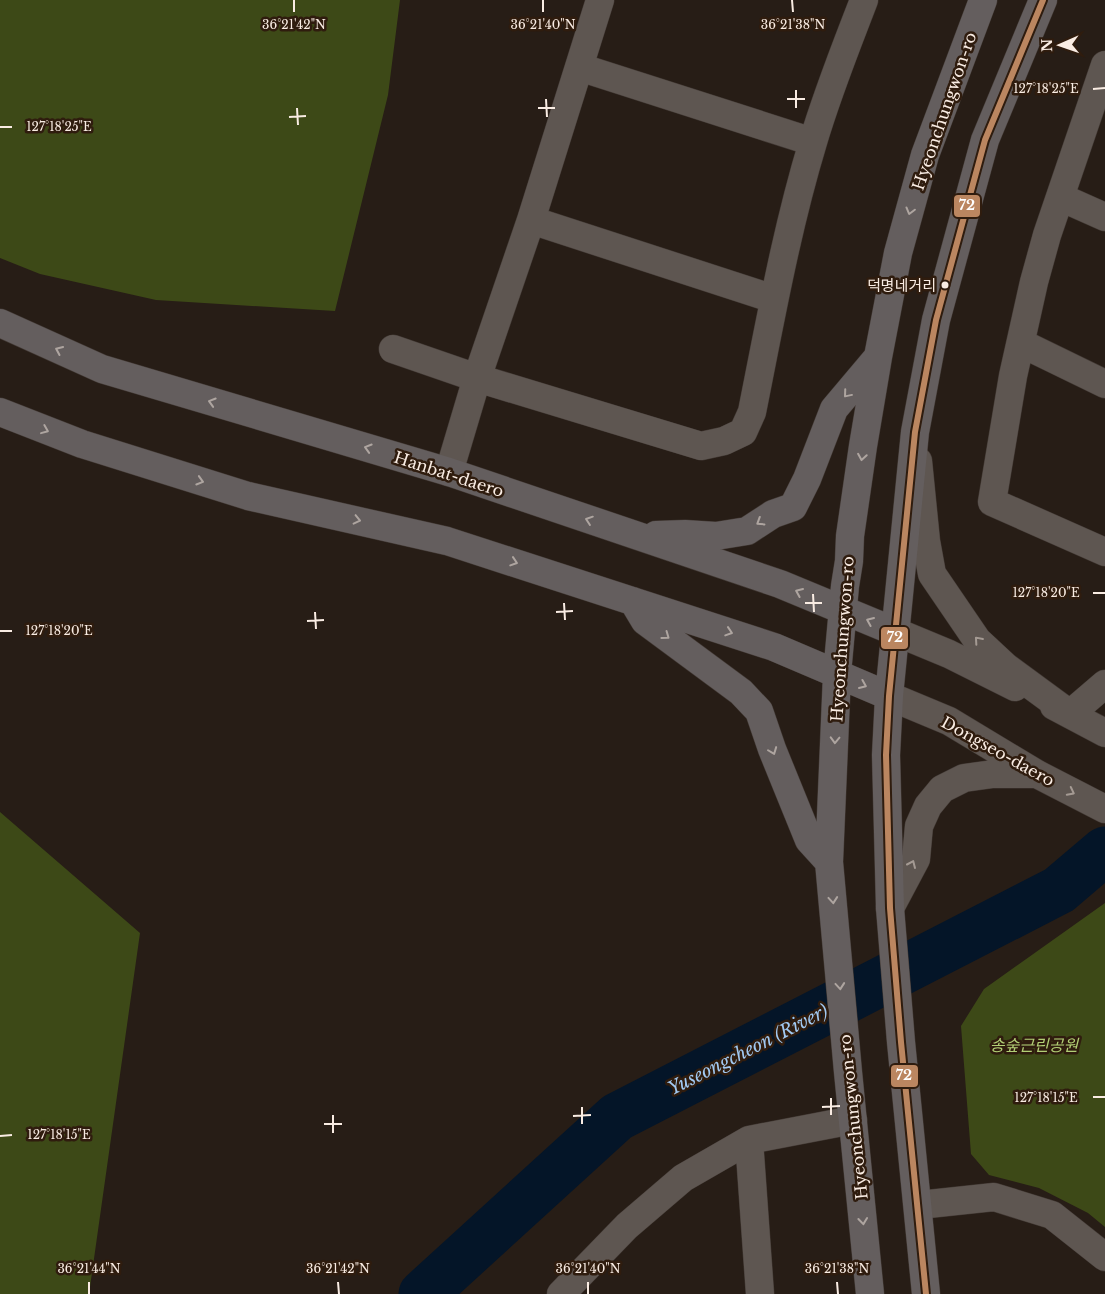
<svg xmlns="http://www.w3.org/2000/svg" width="1105" height="1294" viewBox="0 0 1105 1294" font-family="'Libre Baskerville','Noto Sans KR',serif">
<style>
.green{fill:#3d4917}
.lines{fill:none;stroke-linecap:round;stroke-linejoin:round}
.river{stroke:#041528;stroke-width:49}
.minor-casing{stroke:#423934;stroke-width:29}
.major-casing{stroke:#423934;stroke-width:29}
.minor{stroke:#5e5651;stroke-width:28}
.major{stroke:#645e5e;stroke-width:28}
.bus-1-casing{stroke:#2f1c0e;stroke-width:10}
.bus-1{stroke:#bb8660;stroke-width:6}
.oneway{stroke:#aea5a0}
.oneway2{stroke:#a49a93}
.ticks{fill:none;stroke:#f9ece3;stroke-width:2}
.bus-dot{fill:#f9ece3;stroke:#2f1c0e;stroke-width:2}
.labels{text-anchor:middle;dominant-baseline:central;stroke-width:5;stroke-linejoin:round;paint-order:stroke}
.bus-label{font-size:15px;fill:#f9ece3;stroke:#2f1c0e;text-anchor:end}
.street-label{font-size:16px;fill:#f9ece3;stroke:#2f1c0e}
.park-label{font-size:16px;font-style:italic;fill:#b2cf75;stroke:#2f1c0e}
.water-label{font-size:18px;font-style:italic;fill:#a1c9f2;stroke:#2f1c0e}
.ticks-label{font-size:12px;text-anchor:middle;fill:#f9ece3;stroke:#2f1c0e;stroke-width:5;stroke-linejoin:round;paint-order:stroke}
.line-badge{stroke:#2f1c0e;stroke-width:2}
.badge-label{font-size:14px;text-anchor:middle;font-weight:bold;fill:#fff}
</style>
<rect width="100%" height="100%" fill="#271d16"/>
<!-- green -->
<path class="green" d="M0 0H400L388 95 335 311 156 300 40 274 0 258Z
M0 812 140 933 89 1294H0Z
M1105 903V1227L1088 1213 1039 1188 989 1175 971 1154 961 1026 984 989Z"/>
<g class="lines">
<!-- river -->
<path class="river" d="M423 1294 617 1117 1059 890 1105 851"/>
<defs>
<path id="minor" d="M1105 65 1047 235 1034 282 1013 376 992 502 1105 552
M579 67 813 142
M1060 197 1105 217
M531 220 774 299
M1021 343 1105 384
M393 349 477 378 701 446 724 441 743 432 752 412C770 322 786 231 813 142 827 94 846 47 864 0
M918 461 926 541 932 574 977 640 1006 667 1070 714
M449 472 477 378 531 220 600 0
M896 632 949 654 1015 687
M889 696 949 721 1037 774 1105 809
M1054 706 1105 733
M1070 714 1105 684
M890 908 916 859 919 826 928 806 942 789 964 778 993 774H1036
M749 1140 760 1294
M919 1205 994 1197 1052 1215 1105 1257
M561 1294 627 1226 683 1178 749 1140 853 1120"/>
<path id="major" d="M0 323 102 369 449 472 780 584 896 632
M0 412 82 444 248 496 447 541 774 647 889 696
M656 535 685 534 716 536 747 531 773 514 793 507 807 479 834 409 877 358
M633 601 645 621 741 692 759 711 772 749 809 840 829 862
M870 1294 848 1072 829 862 837 674 845 586 849 561 850 536 863 446 878 357 898 253 925 155 983 0
M926 1294 901 1042 890 908 886 755 889 696 915 432 936 320 985 140 1043 0"/>
</defs>
<!-- minor casing -->
<use href="#minor" class="minor-casing"/>
<!-- major casing -->
<use href="#major" class="major-casing"/>
<!-- minor -->
<use href="#minor" class="minor"/>
<!-- major -->
<use href="#major" class="major"/>
<defs>
<path id="bus-1" d="M926 1294 901 1042 890 908 886 755 889 696 915 432 936 320 985 140 1043 0"/>
</defs>
<!-- bus-1 casing -->
<use href="#bus-1" class="bus-1-casing"/>
<!-- bus-1 -->
<use href="#bus-1" class="bus-1"/>
</g>
<!-- one-way arrows -->
<defs><path id="oneway-chevron" d="M-2-3.5L2.5 0L-2 3.5" fill="none" stroke-width="1.6" stroke-linecap="round" stroke-linejoin="round" transform="scale(1.25)"/></defs>
<g class="oneway">
<use href="#oneway-chevron" transform="translate(910 211) rotate(105)"/>
<use href="#oneway-chevron" transform="translate(59 350) rotate(-156)"/>
<use href="#oneway-chevron" transform="translate(847 394) rotate(130)"/>
<use href="#oneway-chevron" transform="translate(212 402) rotate(-163)"/>
<use href="#oneway-chevron" transform="translate(45 430) rotate(22)"/>
<use href="#oneway-chevron" transform="translate(368 448) rotate(-163)"/>
<use href="#oneway-chevron" transform="translate(862 457) rotate(99)"/>
<use href="#oneway-chevron" transform="translate(200 481) rotate(17)"/>
<use href="#oneway-chevron" transform="translate(357 520) rotate(13)"/>
<use href="#oneway-chevron" transform="translate(589 520) rotate(-161)"/>
<use href="#oneway-chevron" transform="translate(760 522) rotate(148)"/>
<use href="#oneway-chevron" transform="translate(514 562) rotate(18)"/>
<use href="#oneway-chevron" transform="translate(799 592) rotate(-157)"/>
<use href="#oneway-chevron" transform="translate(870 621) rotate(-157)"/>
<use href="#oneway-chevron" transform="translate(729 632) rotate(18)"/>
<use href="#oneway-chevron" transform="translate(666 636) rotate(36)"/>
<use href="#oneway-chevron" transform="translate(863 685) rotate(23)"/>
<use href="#oneway-chevron" transform="translate(835 740) rotate(92)"/>
<use href="#oneway-chevron" transform="translate(773 751) rotate(69)"/>
<use href="#oneway-chevron" transform="translate(833 900) rotate(85)"/>
<use href="#oneway-chevron" transform="translate(840 986) rotate(85)"/>
<use href="#oneway-chevron" transform="translate(863 1221) rotate(84)"/>
</g>
<g class="oneway2">
<use href="#oneway-chevron" transform="translate(978 640) rotate(-131)"/>
<use href="#oneway-chevron" transform="translate(1071 792) rotate(27)"/>
<use href="#oneway-chevron" transform="translate(912 864) rotate(-66)"/>
</g>
<!-- ticks -->
<path class="ticks" d="M294 0V12M543 0V12M792 0 793 12M1093 89 1105 88M796 90V108M546 99 547 117M787 99H805M297 108 298 125M538 108H555M289 117 306 116M0 127H12M1093 593H1105M813 594 814 612M564 603 565 620M805 603H822M315 612 316 629M556 612 573 611M307 621 324 620M0 631H12M1093 1097H1105M831 1098V1115M582 1107V1124M822 1107 840 1106M333 1115V1133M573 1116 591 1115M324 1124H342M0 1136 12 1135M89 1282V1294M338 1282 339 1294M588 1282V1294M837 1282 838 1294"/>
<!-- markers -->
<circle class="bus-dot" cx="945" cy="285" r="4.5"/>
<g class="labels">
<!-- bus labels -->
<g class="bus-label">
<text x="936" y="285">덕명네거리</text>
</g>
<!-- street labels -->
<g class="street-label">
<text transform="translate(944 111) rotate(-71)">Hyeonchungwon-ro</text>
<text transform="translate(449 474) rotate(18)">Hanbat-daero</text>
<text transform="translate(842 639) rotate(-86)">Hyeonchungwon-ro</text>
<text transform="translate(998 751) rotate(29)">Dongseo-daero</text>
<text transform="translate(853 1117) rotate(-96)">Hyeonchungwon-ro</text>
</g>
<!-- park labels -->
<g class="park-label">
<text x="1034" y="1045">송숲근린공원</text>
</g>
<!-- water labels -->
<g class="water-label">
<text transform="translate(748 1050) rotate(-27)">Yuseongcheon (River)</text>
</g>
</g>
<g class="ticks-label">
<text x="294" y="29">36°21'42"N</text>
<text x="543" y="29">36°21'40"N</text>
<text x="793" y="29">36°21'38"N</text>
<text x="1046" y="93">127°18'25"E</text>
<text x="59" y="131">127°18'25"E</text>
<text x="1046" y="597">127°18'20"E</text>
<text x="59" y="635">127°18'20"E</text>
<text x="1046" y="1102">127°18'15"E</text>
<text x="59" y="1139">127°18'15"E</text>
<text x="89" y="1273">36°21'44"N</text>
<text x="338" y="1273">36°21'42"N</text>
<text x="588" y="1273">36°21'40"N</text>
<text x="837" y="1273">36°21'38"N</text>
</g>
<g class="line-badge">
<rect x="953" y="194" width="28" height="24" rx="5" fill="#bb8660"/>
<rect x="880" y="626" width="29" height="24" rx="5" fill="#bb8660"/>
<rect x="890" y="1064" width="29" height="24" rx="5" fill="#bb8660"/>
</g>
<g class="badge-label">
<text x="967" y="210">72</text>
<text x="895" y="642">72</text>
<text x="904" y="1080">72</text>
</g>
<!-- north arrow -->
<g transform="translate(1060 45) rotate(268)" stroke="#2f1c0e" stroke-width="4" paint-order="stroke">
<path d="M0-4L9 19L0 12L-9 19Z" fill="#f9ece3"/>
<text y="-8" font-size="14" font-weight="bold" text-anchor="middle" fill="#f9ece3">N</text>
</g>
</svg>
